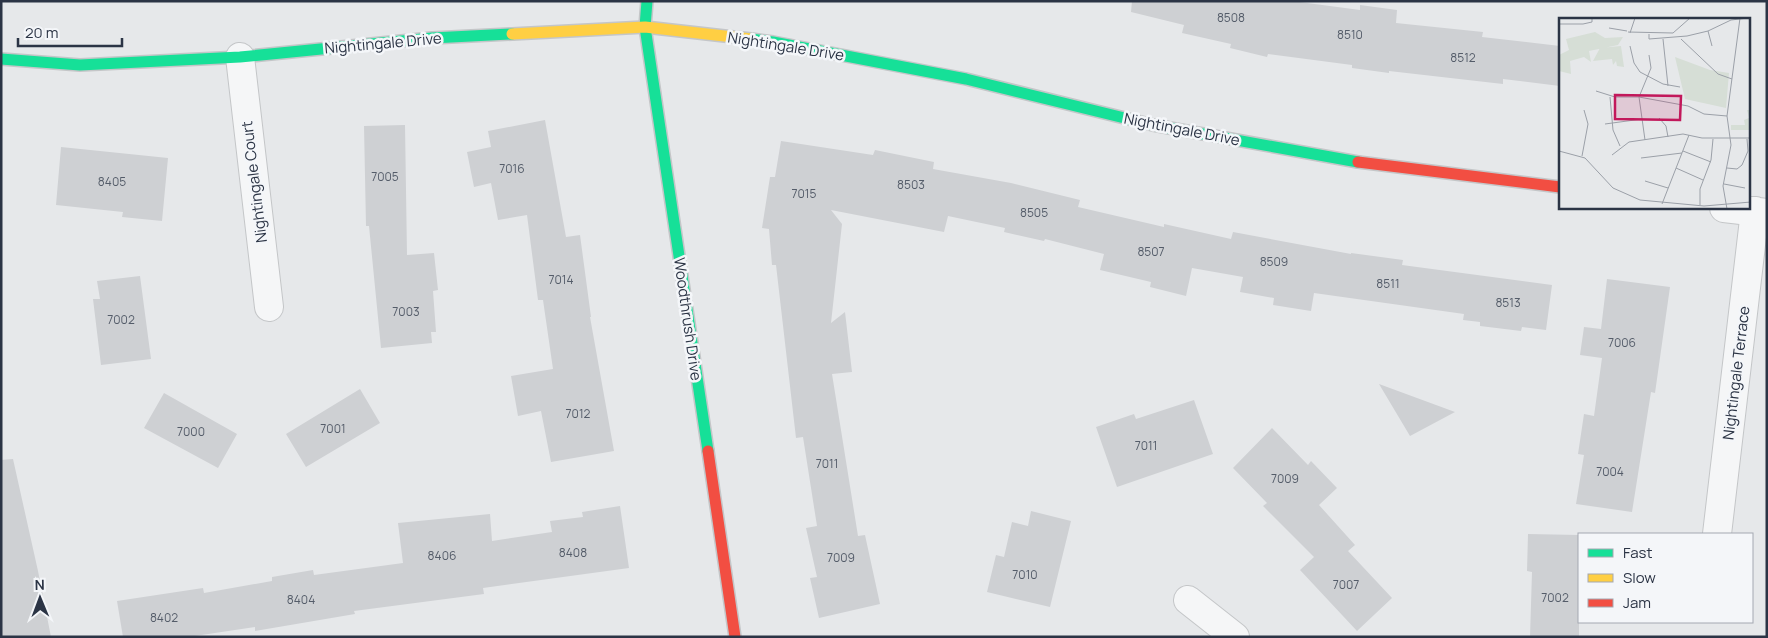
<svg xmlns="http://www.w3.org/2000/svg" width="1768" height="638" viewBox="0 0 1768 638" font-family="Manrope,sans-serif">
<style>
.building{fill:#ced0d3}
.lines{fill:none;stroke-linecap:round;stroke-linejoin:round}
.street-casing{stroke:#c4c6c8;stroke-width:30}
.fast-casing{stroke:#c4c6c8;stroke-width:14}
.slow-casing{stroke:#c4c6c8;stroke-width:14}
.jam-casing{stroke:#c4c6c8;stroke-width:14}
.street{stroke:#f5f6f7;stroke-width:28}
.fast{stroke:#16e098;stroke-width:11}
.slow{stroke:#ffcf43;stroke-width:11}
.jam{stroke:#f24e42;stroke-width:11}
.labels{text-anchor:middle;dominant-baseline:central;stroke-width:5;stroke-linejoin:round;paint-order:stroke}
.number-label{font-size:12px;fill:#545c69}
.street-label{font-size:15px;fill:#2b3445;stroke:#f4f6f9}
.inset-road{fill:none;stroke:#9ba0a8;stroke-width:1}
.view{fill:#c2185b;fill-opacity:0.15;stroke:#c2185b;stroke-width:2.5}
.inset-edge{fill:none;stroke:#2b3445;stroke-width:2.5}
</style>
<rect width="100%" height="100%" fill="#e6e8ea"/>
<!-- building -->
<path class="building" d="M1132 1H1292L1360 10V5L1397 10 1396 23 1483 32 1482 37 1560 46V86L1503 79V84L1389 71V73L1352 68V65L1268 54 1267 57 1230 48 1231 44 1182 33 1184 25 1131 12Z
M545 120 566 237 580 235 591 317H590L614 451 551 462 541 411 518 416 511 376 553 369 543 300H538L527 215 498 220 491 183 474 187 467 152 491 147 488 131Z
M405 125 407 255 434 253 438 290 433 291 436 332H431L432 343 381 348 369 226H366L364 126Z
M781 141 873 155 875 150 934 162 933 169 1011 183 1080 200 1078 207 1164 227V224L1231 239 1233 232 1351 254V253L1403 260 1402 265 1552 285 1546 330 1522 327 1521 331 1480 326V322L1463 320 1464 314 1314 293 1311 311 1273 305 1274 298 1240 292 1243 277 1192 268 1186 296 1150 287 1151 282 1100 270 1104 254 1045 239 1044 241 1004 232 1005 228 948 216 944 232 831 210 842 224 831 323 845 312 852 372 832 374 858 536 865 535 880 604 819 618 810 578 817 577 806 528 817 526 803 437 796 438 776 265H772L769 229 762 228 770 177H775Z
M61 147 168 158 162 221 122 217 123 212 56 205Z
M140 276 151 359 101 365 93 299H100L97 281Z
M1607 279 1670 287 1655 393 1651 392 1632 512 1576 504 1584 455 1578 454 1584 414 1594 416 1602 358 1580 355 1584 327 1601 329Z
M1379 384 1455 412 1410 436Z
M360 389 380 423 306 467 286 434Z
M164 393 237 434 218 468 144 428Z
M1194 400 1213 454 1117 487 1096 427 1134 414 1136 419Z
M1272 428 1308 465 1311 461 1337 488 1319 505 1355 545 1348 551 1392 598 1357 631 1300 570 1314 557 1263 506 1267 503 1233 468Z
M13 459 38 571 51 637H1V460Z
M620 506 629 568 483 588 484 594 354 611 355 614 255 631V627L188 637H123L117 601 203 588 204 593 272 581V577L313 570 314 575 403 563 398 523 490 514 492 541 552 532 550 521 583 517 582 512Z
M1031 511 1071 521 1050 607 987 592 996 555 1004 557 1012 522 1028 526Z
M1528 534 1579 535V637H1530L1532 572 1527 571Z"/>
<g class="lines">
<defs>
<path id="street" d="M240 57 269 307
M1724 208 1767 213
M1717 534 1755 211
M1188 600 1235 637"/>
<path id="fast" d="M647 1 645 27 708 451
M751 39 773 42 966 79 1153 125 1358 162
M1 59 80 65 240 57 432 38 512 34"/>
<path id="slow" d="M512 34 645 27 751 39"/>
<path id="jam" d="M1358 162 1560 187
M708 451 735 637"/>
</defs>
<!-- street casing -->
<use href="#street" class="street-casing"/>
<!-- fast casing -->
<use href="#fast" class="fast-casing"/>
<!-- slow casing -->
<use href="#slow" class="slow-casing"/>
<!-- jam casing -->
<use href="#jam" class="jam-casing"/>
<!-- street -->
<use href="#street" class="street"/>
<!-- fast -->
<use href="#fast" class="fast"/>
<!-- slow -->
<use href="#slow" class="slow"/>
<!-- jam -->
<use href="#jam" class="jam"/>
</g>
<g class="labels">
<!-- number labels -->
<g class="number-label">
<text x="1231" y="17">8508</text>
<text x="1350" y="34">8510</text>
<text x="1463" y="57">8512</text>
<text x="512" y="168">7016</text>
<text x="385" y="176">7005</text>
<text x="112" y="181">8405</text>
<text x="911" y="184">8503</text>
<text x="804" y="193">7015</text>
<text x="1034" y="212">8505</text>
<text x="1151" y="251">8507</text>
<text x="1274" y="261">8509</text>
<text x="561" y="279">7014</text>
<text x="1388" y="283">8511</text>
<text x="1508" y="302">8513</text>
<text x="406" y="311">7003</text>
<text x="121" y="319">7002</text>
<text x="1622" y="342">7006</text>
<text x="578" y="413">7012</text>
<text x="333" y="428">7001</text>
<text x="191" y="431">7000</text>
<text x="1146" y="445">7011</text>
<text x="827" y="463">7011</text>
<text x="1610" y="471">7004</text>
<text x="1285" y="478">7009</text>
<text x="573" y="552">8408</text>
<text x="442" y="555">8406</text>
<text x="841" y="557">7009</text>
<text x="1025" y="574">7010</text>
<text x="1346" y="584">7007</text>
<text x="1555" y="597">7002</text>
<text x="301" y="599">8404</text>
<text x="164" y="617">8402</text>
</g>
<!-- street labels -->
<g class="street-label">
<text transform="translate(383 43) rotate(-5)">Nightingale Drive</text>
<text transform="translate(786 46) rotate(9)">Nightingale Drive</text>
<text transform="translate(1182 129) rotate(11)">Nightingale Drive</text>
<text transform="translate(254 182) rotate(-97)">Nightingale Court</text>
<text transform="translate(688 319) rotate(82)">Woodthrush Drive</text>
<text transform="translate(1736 373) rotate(-83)">Nightingale Terrace</text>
</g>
</g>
<!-- overview -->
<g transform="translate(1559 18)">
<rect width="191" height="191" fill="#e6e8ea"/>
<path d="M36 14 46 20 64 19 59 27 30 33 32 44 25 39 11 43 12 56 0 53V37L10 32 7 21ZM62 28 65 49 58 48 57 43 54 47 53 41 34 43 41 30ZM116 39 151 52 170 55 167 90 126 81ZM188 92H191V112H172V107H186L185 102 190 100Z" fill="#d6ded6"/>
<path class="inset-road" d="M0 6H24L33 4V0M50 10 68 13M149 13 153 28M69 14 114 15 131 0M71 15 76 0M90 16V21L128 18 149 13 172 2 189 0M104 21 109 68M122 21 159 56 173 61M71 28 75 45 81 54 104 66 121 69M37 73 56 79H80L129 88 145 96 168 98M51 79 54 112 61 128M100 100 107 108 109 119M46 106 83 101M86 122 80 79 92 50 90 37M0 133 26 140 54 170 81 182 145 188 192 184M124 133 152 144M53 137 70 124 124 116 143 120H192M23 138 29 106 25 92M82 140 123 135M117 150 144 162M168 150 178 151 183 147 189 133 188 121M86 163 109 170M165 166 186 170M103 186 130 117M141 187V171L152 142 154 121M168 191 164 168 172 127 168 98 181 0"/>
<path class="view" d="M56 77 122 78 121 102 56 101Z"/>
<rect width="191" height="191" class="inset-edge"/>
</g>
<!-- border -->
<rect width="1768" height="638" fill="none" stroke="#2b3445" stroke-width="5"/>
<!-- legend -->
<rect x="1578" y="533" width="175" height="90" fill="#f4f6f9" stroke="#a4a8b1"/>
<rect x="1588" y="549" width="25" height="8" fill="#16e098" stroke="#a4a8b1"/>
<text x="1623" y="558" font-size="15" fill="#2b3445">Fast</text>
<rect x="1588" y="574" width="25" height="8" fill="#ffcf43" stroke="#a4a8b1"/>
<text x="1623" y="583" font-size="15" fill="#2b3445">Slow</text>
<rect x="1588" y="599" width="25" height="8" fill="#f24e42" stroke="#a4a8b1"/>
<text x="1623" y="608" font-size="15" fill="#2b3445">Jam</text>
<!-- north arrow -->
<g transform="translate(40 598) rotate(359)" stroke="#f4f6f9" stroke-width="4" paint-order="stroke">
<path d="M0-4L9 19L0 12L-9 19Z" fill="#2b3445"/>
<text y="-8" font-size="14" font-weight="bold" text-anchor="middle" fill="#2b3445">N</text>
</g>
<!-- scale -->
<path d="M18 38v8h104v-8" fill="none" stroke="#2b3445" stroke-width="2.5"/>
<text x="25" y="38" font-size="15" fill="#2b3445" stroke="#f4f6f9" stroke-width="4" paint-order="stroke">20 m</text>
</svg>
